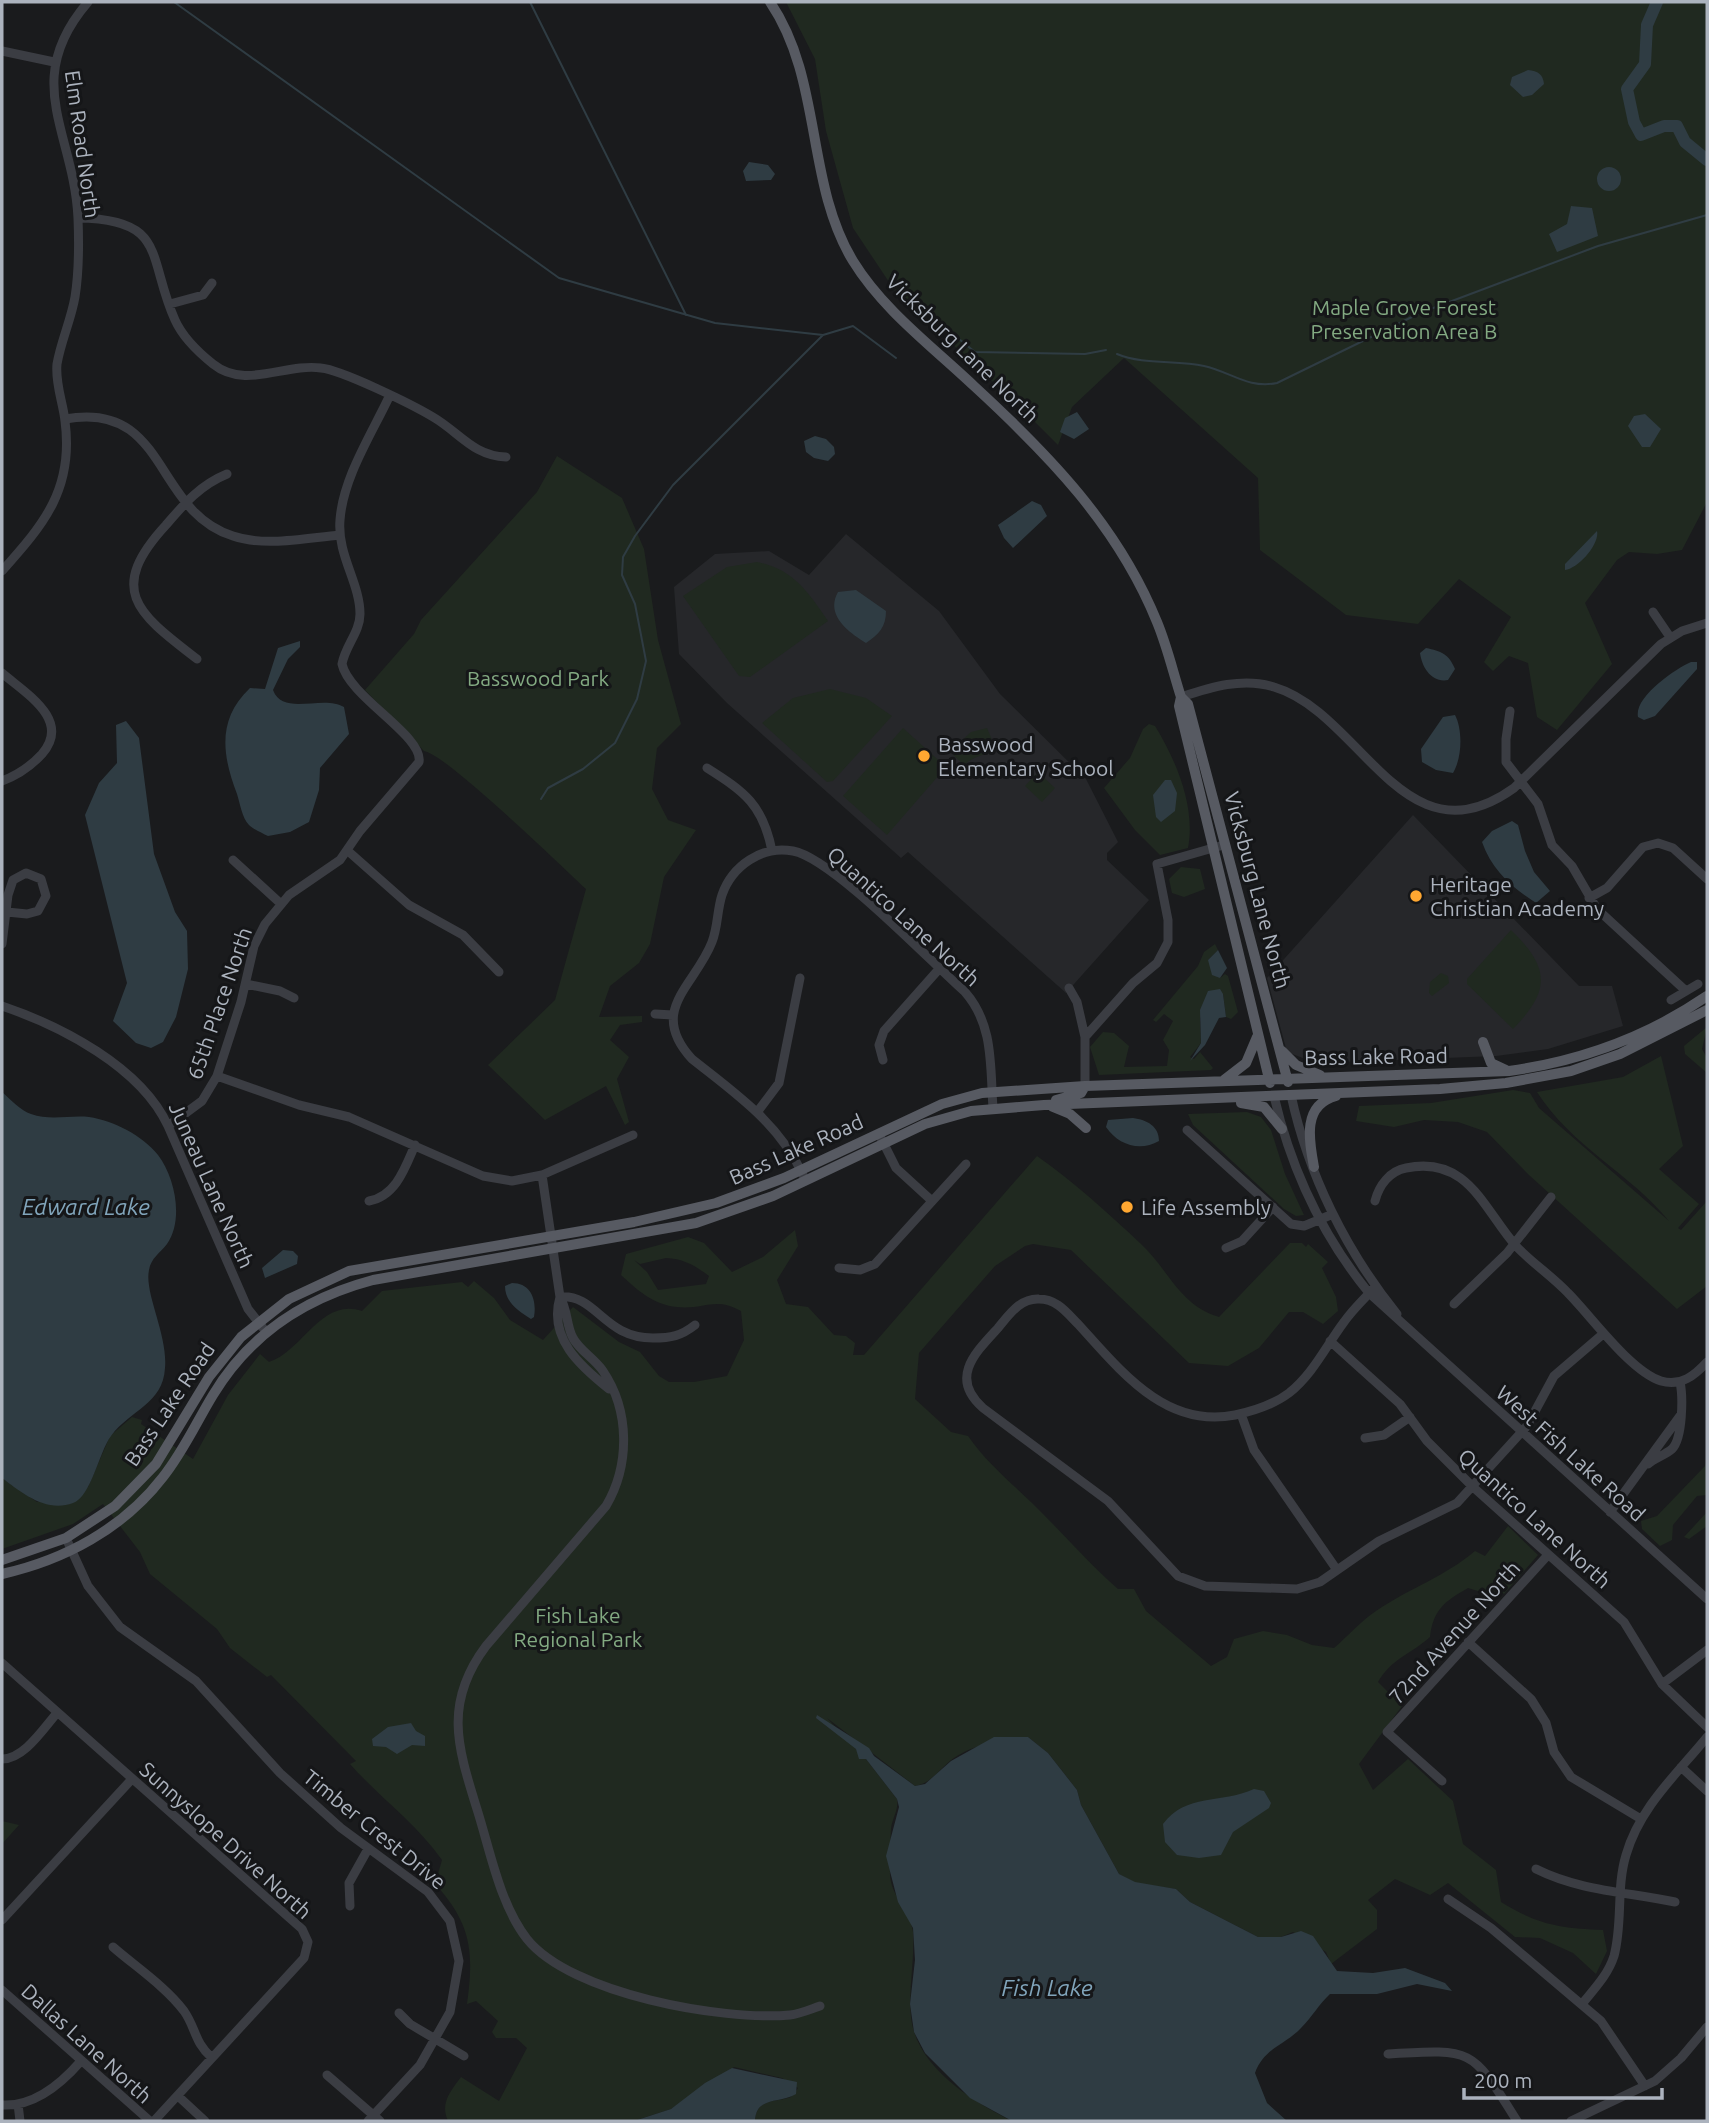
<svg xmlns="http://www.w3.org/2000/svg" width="1709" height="2123" viewBox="0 0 1709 2123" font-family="Ubuntu,sans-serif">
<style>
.built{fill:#26272a}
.green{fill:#202920;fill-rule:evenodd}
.water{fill:#2f3c43}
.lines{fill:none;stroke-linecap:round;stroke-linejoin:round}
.stream{stroke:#2f3c43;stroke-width:2}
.river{stroke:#2f3c43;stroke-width:12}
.minor{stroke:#3b3d43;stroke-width:9}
.major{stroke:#575a62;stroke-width:10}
.poi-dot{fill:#ffa731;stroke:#151618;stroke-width:2.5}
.labels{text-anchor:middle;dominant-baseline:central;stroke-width:6;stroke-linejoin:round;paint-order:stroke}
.street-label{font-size:21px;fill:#acb3be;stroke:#151618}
.park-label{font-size:21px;fill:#83aa82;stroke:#151618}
.poi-label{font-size:21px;fill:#acb3be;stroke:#151618;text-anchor:start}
.water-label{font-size:23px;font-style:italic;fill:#81a5bb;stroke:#151618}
</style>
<rect width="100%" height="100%" fill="#1a1b1d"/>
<!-- built -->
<path class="built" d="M846 534 939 611 1000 694 1086 779 1118 842 1107 853V860L1149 900 1066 993 908 852 901 858 727 703 679 654 674 587 715 554 769 551 809 575Z
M1413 815 1579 986H1612L1623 1026 1548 1049 1496 1056 1316 1063 1287 1052 1267 978Z"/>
<!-- green -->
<path class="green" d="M786 2H1707V502L1682 550 1657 554 1629 552 1617 560 1585 603 1612 664 1557 730 1537 717 1528 663 1509 656 1493 671 1484 662 1511 617 1459 579 1418 624 1346 615 1260 550 1258 478 1124 358 1072 407 1058 445 1020 407 895 291 853 228 826 131 815 59Z
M557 456 622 498 644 549 658 640 681 724 657 748 652 789 668 820 696 830 664 877 650 944 639 963 610 986 599 1017 642 1016V1022L620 1025 610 1040 629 1057 617 1079 629 1122 625 1125 606 1086 545 1120 488 1065 555 1000 586 889C561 866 446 754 424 751L365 690 414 634 421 620 537 492Z
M757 562C793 569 808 592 828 621L750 677 739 676 683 596 727 567Z
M830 689 866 698 892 716 833 781 827 782 762 723 793 698Z
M1149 724 1155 726C1176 760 1196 807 1188 848L1160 855 1135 830 1104 788 1130 758 1143 729Z
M903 728 946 767 887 835 843 796Z
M987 728 996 749C985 755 974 756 964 765L950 752 971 732Z
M1038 772 1055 788 1042 802 1025 786Z
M1181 867 1200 869 1205 889 1184 897 1172 893 1169 879Z
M1511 930C1550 968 1551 990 1513 1029L1467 984V979Z
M1215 944 1218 950 1208 960 1220 978 1225 974 1228 976 1238 1012 1231 1019 1226 1017 1223 994 1200 1018 1201 1043 1190 1057 1194 1059 1200 1052 1213 1068 1211 1070 1099 1075 1090 1047 1103 1032 1114 1033 1129 1046 1124 1067 1167 1066 1169 1050 1163 1040 1173 1021 1164 1014 1156 1022 1153 1020 1198 966 1204 952Z
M1441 973 1448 976 1449 983 1432 996 1429 993 1430 982Z
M1707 1027 1702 1049 1707 1058V1073L1685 1054 1684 1046Z
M1661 1056 1683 1146 1659 1169 1699 1204 1678 1228 1681 1230 1707 1201V1286L1677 1309 1529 1175 1487 1132 1458 1122 1424 1120 1394 1127 1356 1121 1359 1106 1431 1103 1513 1090 1530 1093 1539 1108 1669 1221C1631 1174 1571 1146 1537 1092L1623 1077Z
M1247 1112 1261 1117 1271 1130 1285 1174 1304 1215 1296 1216 1284 1209 1193 1125 1188 1114Z
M1037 1156C1073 1181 1108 1213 1141 1244 1169 1270 1179 1305 1219 1317L1290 1243H1302L1306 1247 1308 1244 1328 1262 1322 1268 1336 1297 1338 1311 1323 1324 1303 1312H1289L1259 1348 1228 1366 1189 1363 1071 1250 1033 1244 1025 1246 995 1266 919 1353 915 1399 951 1432 968 1436C986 1462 1009 1481 1032 1503 1061 1531 1087 1562 1118 1589H1134L1146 1611 1211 1666 1227 1657 1234 1639 1263 1631 1287 1635 1312 1645 1334 1648C1348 1636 1361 1621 1376 1611 1408 1589 1446 1576 1475 1551L1485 1556 1508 1526 1538 1555 1504 1594 1499 1590 1494 1596 1468 1588C1445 1601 1433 1610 1430 1637 1410 1655 1392 1658 1378 1682L1402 1706 1359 1764 1373 1790 1408 1759 1453 1801 1463 1844 1496 1870 1501 1902C1538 1925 1560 1928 1603 1930L1607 1951 1596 1974 1573 1953 1540 1938 1515 1937 1448 1883 1430 1895 1395 1879 1368 1900 1377 1910V1929L1331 1964 1326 1952 1293 1932 1281 1937H1258L1190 1902 1176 1889 1135 1883 1119 1874 1081 1805 1077 1790 1048 1753 1028 1737C999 1741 974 1743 950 1761 938 1771 931 1783 915 1786L827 1718 866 1759 897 1799C899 1810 892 1818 891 1829 890 1844 890 1858 890 1872 889 1895 911 1911 913 1932 915 1960 908 1989 911 2017 916 2067 972 2101 1012 2121H755C756 2098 773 2103 791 2097L798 2088 782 2078 734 2067 671 2109 634 2121H448C440 2103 450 2092 461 2077L499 2101 527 2048 516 2038H496L492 2032 498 2021 476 2001 467 2004C474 1953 472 1924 435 1884L442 1860C416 1823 380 1798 350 1764L356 1761 271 1675 267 1677 230 1648 217 1629 150 1574 140 1552 103 1504 73 1524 2 1549V1478L37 1502 88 1487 110 1436 132 1417 142 1420 141 1424 193 1459 228 1395 260 1354 269 1362C303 1351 321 1297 362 1311L382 1291 462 1282 468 1287 474 1281 494 1298 510 1320 543 1340 573 1307 619 1342 640 1352 659 1376 669 1382H694L727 1376 744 1340 741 1311C715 1296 704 1310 677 1307 654 1305 637 1290 621 1275L626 1254 688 1237 704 1243 732 1272 763 1257 795 1230 798 1246 777 1280 786 1304 808 1307 834 1335 846 1336 855 1343 853 1355H864ZM666 1258C684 1259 694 1265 709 1276L706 1284 658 1290 647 1272 634 1260 640 1264Z
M1707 1459V1495L1697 1496 1673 1525 1672 1540 1660 1546 1642 1529 1641 1521 1657 1516 1705 1466Z
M1707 1512V1526L1689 1539 1684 1537Z
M2 1821 19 1825 2 1844Z"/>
<!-- water -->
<path class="water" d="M1528 70C1538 71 1543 74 1544 84L1532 95 1523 97 1510 85 1512 77Z
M749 162 768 165 775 174 771 180 746 181 743 171Z
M1597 179a12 12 0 1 1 24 0a12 12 0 1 1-24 0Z
M1571 206 1592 208 1598 236 1557 252 1549 234 1567 224Z
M1077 412 1089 429 1074 439 1060 432 1065 418Z
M1645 414 1661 429 1650 447H1642L1628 426 1634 416Z
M815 436 826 439 834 447 835 454 828 461 814 458 806 452 804 441Z
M1032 501 1041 505 1047 516 1013 548 1004 538 998 525Z
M1597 531C1600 544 1578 569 1565 570V564Z
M856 590 886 611C886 627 879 634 866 643 848 632 825 615 838 592Z
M300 641V647L288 659 273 690C283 717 323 694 344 707L349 734 320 768 319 790 309 822 290 832 268 836C262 833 253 829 249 825 242 818 240 803 237 794 222 755 217 719 250 688L265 689 278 648Z
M1426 648C1441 651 1449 654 1455 669L1448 680C1432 683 1422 668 1420 653Z
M1691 662H1697V669L1655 716 1644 720 1638 717C1634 697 1675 669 1691 662Z
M1455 715C1463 730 1462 758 1453 773L1436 770 1422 762 1421 749 1443 717Z
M126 721 139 738 154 854 175 912 187 931 188 969 176 1017 163 1042 151 1048 136 1043 113 1021 127 983 85 815 99 783 117 763 116 725Z
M1165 780H1171L1177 793 1175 811 1161 822 1156 817 1153 795Z
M1512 821 1518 825 1525 851 1534 872 1550 891 1536 903C1511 887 1492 870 1482 842L1492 831Z
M1218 950 1227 968 1220 978 1212 975 1208 960Z
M1220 989 1223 994 1226 1017 1219 1018 1205 1045 1190 1061 1201 1043 1200 1010 1208 991Z
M2 1092C10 1099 21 1111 31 1114 50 1121 70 1115 89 1117 114 1121 142 1135 158 1155 175 1177 184 1220 167 1244 160 1253 151 1258 149 1270 144 1293 168 1335 165 1368 163 1404 130 1410 111 1436 99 1452 91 1497 73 1503 46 1513 22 1493 2 1478Z
M1133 1118C1147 1120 1159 1126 1159 1141 1140 1152 1118 1145 1106 1127L1108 1120Z
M283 1250 293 1251 298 1256 297 1264 265 1278 262 1268Z
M512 1283C531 1283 537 1300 534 1317L531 1319C518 1311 505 1302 505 1286Z
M817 1715 869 1748 874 1756 915 1786 925 1784 951 1761 994 1737H1028L1048 1753 1077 1790 1081 1805 1119 1874 1135 1882 1176 1889 1190 1902 1258 1937H1281L1301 1931 1313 1936 1337 1971 1373 1973 1405 1968 1445 1983 1452 1991 1417 1984 1377 1994H1330C1319 2004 1312 2017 1301 2028 1285 2045 1264 2048 1255 2073L1267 2103 1287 2121H1012L970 2098 925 2053 914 2032 910 2004 915 1960 913 1928 898 1902 886 1856 899 1807 897 1799 866 1759H859L856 1749 816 1718Z
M411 1723 416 1731 425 1736V1746L412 1745 397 1754 386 1747 373 1746 372 1739 388 1727Z
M1254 1789 1264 1791 1271 1803 1269 1808 1233 1832 1221 1855 1199 1858 1177 1855 1165 1842 1163 1824C1186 1793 1221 1804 1254 1789Z
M732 2068 797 2082 796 2094C779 2104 756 2096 755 2121H634L671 2109 705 2083Z"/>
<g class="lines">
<!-- stream -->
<path class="stream" d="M174 2 559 278 715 323 823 335
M530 2 686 315
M938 322 975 352 1085 354 1106 350
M1117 354C1143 365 1176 360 1204 366 1231 372 1248 389 1277 383L1420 313 1598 246 1707 215
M541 799 548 788 583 769 615 743 637 699 646 661 635 604 622 575 623 557 635 536 673 485 823 335 853 326 896 358"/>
<!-- river -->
<path class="river" d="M1657 2 1647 25 1645 64 1627 89 1634 122 1641 135 1664 126H1677L1685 142 1707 160"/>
<!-- minor -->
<path class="minor" d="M2 51 54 62
M78 218C168 219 147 258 175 320 183 338 198 352 213 364 245 390 285 363 321 368 342 370 413 405 433 417 459 432 473 456 506 457
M170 304 203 295 212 283
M65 419C168 400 153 511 233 536 265 547 306 538 340 535
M2 571C44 524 74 489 65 421 63 402 55 384 57 364 61 341 71 320 75 297 79 272 79 243 78 218 74 132 20 81 88 2
M1653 612 1670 637
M197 659C139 614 105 591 166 525 184 504 200 485 227 474
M2 673C25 693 72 720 42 754 30 767 18 775 2 781
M1181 697C1211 687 1243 677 1274 687 1362 713 1404 867 1514 788L1661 644 1682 631 1707 623
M1510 711 1506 739V762L1538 804 1552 845 1572 866 1597 909 1686 991
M707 768C745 792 763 805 772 851
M348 851 409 905 463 935 499 972
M233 860 280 903
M1589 898 1607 888 1643 847 1658 843 1673 848 1707 879
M2 944 8 895 13 880 26 873 41 879 46 896 38 911 27 914 7 912
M246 984 280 991 294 998
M1069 988 1077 1002 1085 1037
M1671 1000 1698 984
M2 1006C61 1026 141 1067 168 1126L248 1309 263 1328
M655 1014 673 1015
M883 1060 879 1045 884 1031 939 969
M217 1076 299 1105 349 1117 483 1176 512 1181 542 1175 633 1135
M1085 1086V1037L1133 983 1157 963 1168 942V920L1157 864 1220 846
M1291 1095C1308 1174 1346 1251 1397 1314
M1274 1096C1291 1169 1321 1234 1369 1293L1707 1599
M758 1111 779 1083 800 978
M168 1126 202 1101 217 1076 241 1002 254 946 265 924 289 895 340 860 360 831 419 762C424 736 349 697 342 664 345 646 360 632 360 614 360 583 337 555 340 520 343 478 371 435 389 397
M1187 1130 1291 1224 1304 1226 1333 1214
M881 1138 896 1168 931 1200
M542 1175 560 1297C568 1310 566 1325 573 1338 580 1351 594 1358 603 1371 630 1411 630 1465 606 1506L486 1646C444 1702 457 1745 476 1806 490 1849 499 1903 527 1939 571 1994 722 2021 790 2015 800 2014 811 2009 820 2006
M803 1175C779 1123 736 1094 692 1059 647 1010 695 986 712 942 718 927 717 910 722 895 732 866 762 845 793 851 832 858 930 961 965 992 994 1025 990 1066 993 1108
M369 1201C396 1196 405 1168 415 1145
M1375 1201C1379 1185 1390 1171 1406 1168 1468 1155 1484 1210 1516 1246 1532 1263 1552 1276 1568 1293 1591 1316 1630 1371 1661 1381 1681 1387 1695 1375 1707 1362
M1226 1248 1242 1241 1273 1207
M839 1268 860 1270 875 1264 966 1164
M1376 1286C1365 1298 1353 1309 1344 1322 1326 1346 1313 1374 1289 1393 1273 1405 1254 1411 1235 1415 1165 1429 1120 1370 1078 1324 1067 1313 1057 1299 1039 1299 1020 1298 1009 1315 998 1328 975 1353 949 1378 983 1408L1108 1501 1178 1576 1205 1586 1297 1589 1320 1582 1379 1541 1457 1503 1527 1426 1554 1376 1603 1334
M560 1297C597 1294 603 1338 653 1338 671 1338 681 1336 695 1325
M560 1297C548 1338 580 1366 609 1389
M1454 1304 1507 1253 1551 1197
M1330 1341 1400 1404 1427 1441 1473 1487 1624 1622 1662 1684 1707 1727
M1241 1414 1254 1450 1337 1570
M1365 1438 1384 1435 1410 1417
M1648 1464C1655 1458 1665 1455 1672 1449 1683 1438 1683 1396 1680 1382
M1610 1512 1680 1416
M66 1538 88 1586 120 1627 196 1681 280 1773 341 1828 428 1892 450 1921 459 1961 450 2012 420 2065 368 2121
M1468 1642 1531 1699 1546 1723 1554 1752 1571 1777 1641 1819
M2 1663 302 1929 308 1942 304 1958 154 2121
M1662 1684 1707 1650
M2 1759C24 1759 43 1729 57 1713
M1681 1767 1707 1791
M1442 1781 1387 1732 1547 1556
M1536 1869C1580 1891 1627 1892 1675 1902
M1448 1899 1491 1928 1601 2021 1645 2086
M350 1906 349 1883 368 1849
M2 1920 132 1779
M113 1947C136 1967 166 1987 184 2011 196 2028 194 2042 212 2058
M2 1990 150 2121
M1582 2004C1594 1989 1608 1975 1614 1956 1623 1923 1616 1888 1626 1855 1640 1807 1676 1775 1707 1737
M399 2013 410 2024 464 2056
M1388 2054C1475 2049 1471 2048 1517 2121
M327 2075 380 2121
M178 2096 205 2121
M18 2104 20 2121
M2 2105C34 2107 61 2084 81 2061
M1571 2121 1655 2081 1681 2058 1707 2027"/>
<!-- major -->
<path class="major" d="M770 2C823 80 805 182 853 261 883 310 933 347 974 386 1049 455 1118 526 1157 622 1167 646 1173 672 1181 697L1179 706 1270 1083
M1181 697 1188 704 1288 1082
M1483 1042 1491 1063 1506 1070
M1282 1051 1296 1065 1320 1075
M1224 1080 1246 1063 1257 1037
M1056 1100 1081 1093 1085 1086
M1241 1103 1264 1107 1282 1129
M1053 1107 1070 1114 1086 1128
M1314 1167C1309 1140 1302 1105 1336 1096
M2 1560 66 1538 115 1506 156 1464 209 1377 241 1337 289 1299 349 1271 634 1222 716 1203 784 1178 942 1104 982 1093 1085 1086 1509 1071C1581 1061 1647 1037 1707 996
M2 1574C64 1560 123 1529 163 1477 183 1452 196 1423 213 1395 249 1335 305 1298 373 1280L696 1223 773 1196 925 1124 971 1111 1044 1105 1440 1089 1506 1083 1571 1071 1620 1054 1707 1010"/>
</g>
<!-- markers -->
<g class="poi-dot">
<circle cx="924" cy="756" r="7"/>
<circle cx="1416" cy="896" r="7"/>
<circle cx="1127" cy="1207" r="7"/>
</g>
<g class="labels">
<!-- street labels -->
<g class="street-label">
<text transform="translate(83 144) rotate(82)">Elm Road North</text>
<text transform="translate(963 348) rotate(44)">Vicksburg Lane North</text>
<text transform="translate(1258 890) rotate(75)">Vicksburg Lane North</text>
<text transform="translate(904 916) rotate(42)">Quantico Lane North</text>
<text transform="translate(219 1003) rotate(-71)">65th Place North</text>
<text transform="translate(1376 1056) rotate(-1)">Bass Lake Road</text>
<text transform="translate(796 1149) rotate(-24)">Bass Lake Road</text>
<text transform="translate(212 1185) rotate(66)">Juneau Lane North</text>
<text transform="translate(169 1404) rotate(-56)">Bass Lake Road</text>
<text transform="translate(1571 1453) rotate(42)">West Fish Lake Road</text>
<text transform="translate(1535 1518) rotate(42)">Quantico Lane North</text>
<text transform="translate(1454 1632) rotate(-48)">72nd Avenue North</text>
<text transform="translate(375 1829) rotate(39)">Timber Crest Drive</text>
<text transform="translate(226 1840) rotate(42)">Sunnyslope Drive North</text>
<text transform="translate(87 2043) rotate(42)">Dallas Lane North</text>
</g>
<!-- park labels -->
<g class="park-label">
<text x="1404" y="307">Maple Grove Forest<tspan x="1404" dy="24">Preservation Area B</tspan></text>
<text x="538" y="678">Basswood Park</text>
<text x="578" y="1615">Fish Lake<tspan x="578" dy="24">Regional Park</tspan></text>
</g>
<!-- poi labels -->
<g class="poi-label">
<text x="938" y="744">Basswood<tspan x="938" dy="24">Elementary School</tspan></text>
<text x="1430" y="884">Heritage<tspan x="1430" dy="24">Christian Academy</tspan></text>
<text x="1141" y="1207">Life Assembly</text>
</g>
<!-- water labels -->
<g class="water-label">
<text x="86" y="1206">Edward Lake</text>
<text x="1047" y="1987">Fish Lake</text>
</g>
</g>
<!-- border -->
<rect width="1709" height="2123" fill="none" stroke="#acb3be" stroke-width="7"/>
<!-- scale -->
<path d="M1464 2088v10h198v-10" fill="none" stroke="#acb3be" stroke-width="3.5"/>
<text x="1474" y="2088" font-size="21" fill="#acb3be" stroke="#151618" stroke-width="5" paint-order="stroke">200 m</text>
</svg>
